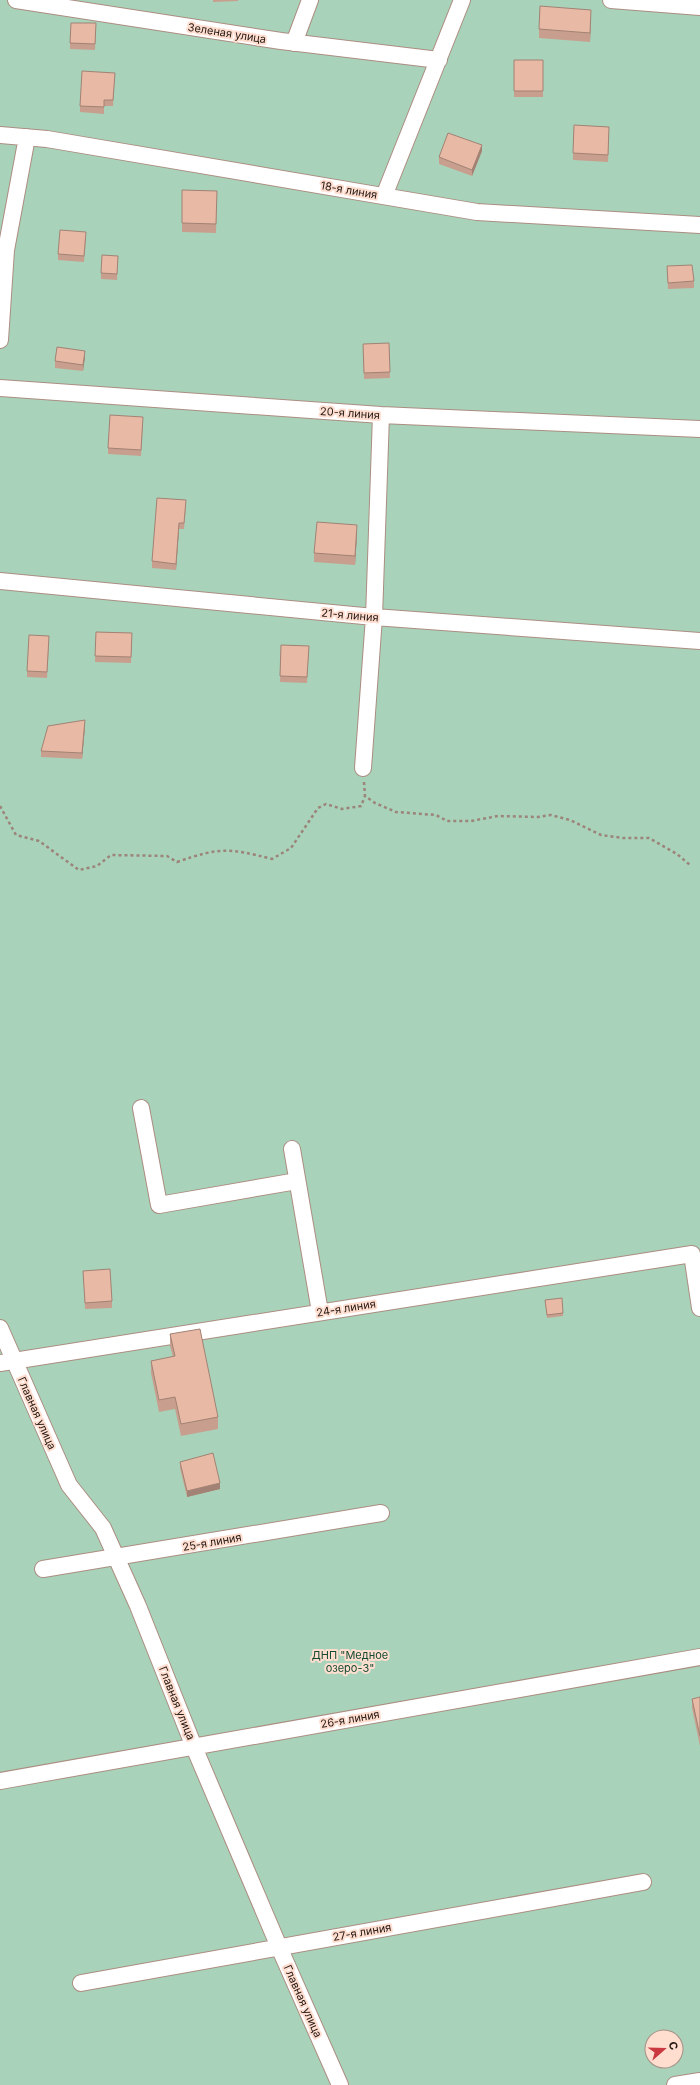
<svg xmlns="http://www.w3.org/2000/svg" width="700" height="2085" viewBox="0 0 700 2085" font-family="Inter,sans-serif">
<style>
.green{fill:#a8d3ba;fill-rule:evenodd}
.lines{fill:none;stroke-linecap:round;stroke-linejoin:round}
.minor-casing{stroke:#ac8d81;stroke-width:18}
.path{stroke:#9c847a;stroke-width:2.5;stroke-dasharray:3 3;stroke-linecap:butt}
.minor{stroke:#fff;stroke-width:16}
.wall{fill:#c89f8e}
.shaded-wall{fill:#a28274}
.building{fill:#e8b9a5;stroke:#a28274}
.labels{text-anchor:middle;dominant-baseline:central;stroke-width:4;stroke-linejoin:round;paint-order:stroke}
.street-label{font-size:11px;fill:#241813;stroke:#ffded0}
.park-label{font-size:11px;fill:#124b31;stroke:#ffded0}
</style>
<rect width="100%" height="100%" fill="#ffded0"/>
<!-- green -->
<path class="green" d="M0 0H700V2085H0ZM652 2037H676V2061H652Z"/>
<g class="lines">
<defs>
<path id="minor" d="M16 0 281 41 439 60
M611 0 700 7
M294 43 310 0
M0 135 47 139 477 212 700 225
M384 196 462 0
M0 340 6 250 27 137
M0 388 381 415 700 429
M0 581 374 617 700 641
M363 768 374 617 381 415
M141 1108 159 1205 297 1181
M292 1149 320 1312
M0 1328 69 1485 103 1528 138 1606 194 1747 279 1947 340 2085
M0 1363 692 1254 700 1308
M43 1569 381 1513
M0 1781 700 1657
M81 1983 643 1882
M675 2085 700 2081"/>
</defs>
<!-- minor casing -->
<use href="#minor" class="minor-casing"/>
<!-- path -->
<path class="path" d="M364 782 365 796 375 803 396 812 436 815 447 821H471L498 816 538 817 551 815 570 820 601 835 623 838H649L677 854 690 865
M0 806 16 835 39 841 79 870 97 866 111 855 167 856 177 862C220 847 229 848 272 859L291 848 318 808 326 804 342 809 361 806 365 796"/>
<!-- minor -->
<use href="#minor" class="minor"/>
</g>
<!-- wall -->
<path class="wall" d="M213 0H238V1L213 2Z
M591 19 590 42 539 38V29Z
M96 30 95 50 70 49V43Z
M514 60H543V97H514Z
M115 73 113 106H104V114L80 112V106Z
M609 133 608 162 573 160V153Z
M482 151 472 176 439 164V157Z
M217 191 216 233 182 232V223Z
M86 238 84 262 58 260V254Z
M118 256 117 280 101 279V273Z
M667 266 694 281V288L668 289Z
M389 343 390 378 364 379 363 350Z
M85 357 83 371 55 368V361Z
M143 423 141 456 108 454V448Z
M186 506 184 529H179L176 570 152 568V561Z
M357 534 355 565 314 562V553Z
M96 632 132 633 131 663 95 662Z
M49 642 47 678 27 677V671Z
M281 645 309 646 307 683 280 682Z
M85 726 82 759 41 757V751Z
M83 1271 112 1301V1308L85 1309Z
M545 1300 563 1313V1316L547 1318Z
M170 1334 218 1417V1429L181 1436 175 1409 159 1412 151 1373V1361L173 1357 170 1346Z
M180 1462 220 1489 187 1497 180 1468Z
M700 1697V1746L692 1708V1699Z"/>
<!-- shaded-wall -->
<path class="shaded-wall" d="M591 10V19L590 42V33Z
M482 145V151L472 176V170Z
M85 351V357L83 371V365Z
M179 523V529L176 570V564Z
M357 525V534L355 565V556Z
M85 720V726L82 759V753Z
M220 1483V1489L187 1497V1491Z"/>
<!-- building -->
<path class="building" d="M540 6 591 10 590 33 539 29Z
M71 23H96L95 44 70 43Z
M514 60H543V91H514Z
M82 71 115 73 113 100H104V107L80 106Z
M574 125 609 127 608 155 573 153Z
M448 133 482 145 472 170 439 157Z
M182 190 217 191 216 224 182 223Z
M60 230 86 232 84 256 58 254Z
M102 255 118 256 117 274 101 273Z
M692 265 694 281 668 283 667 266Z
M389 343 390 372 364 373 363 344Z
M57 347 85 351 83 365 55 361Z
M110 415 143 417 141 450 108 448Z
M157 498 186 500 184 523H179L176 564 152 561Z
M317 522 357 525 355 556 314 553Z
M96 632 132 633 131 657 95 656Z
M29 635 49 636 47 672 27 671Z
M281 645 309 646 307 677 280 676Z
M85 720 82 753 41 751 48 726Z
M110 1269 112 1301 85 1303 83 1271Z
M562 1298 563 1313 547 1315 545 1300Z
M200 1329 218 1417 181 1424 175 1397 159 1400 151 1361 175 1356 170 1334Z
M213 1453 220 1483 187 1491 180 1462Z
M700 1697V1736L692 1699Z"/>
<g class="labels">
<!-- street labels -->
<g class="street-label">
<text transform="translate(227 33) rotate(9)">Зеленая улица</text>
<text transform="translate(349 190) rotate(10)">18-я линия</text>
<text transform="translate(350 413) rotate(4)">20-я линия</text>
<text transform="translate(350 615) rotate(5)">21-я линия</text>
<text transform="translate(346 1308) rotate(-9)">24-я линия</text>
<text transform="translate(37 1413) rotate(66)">Главная улица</text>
<text transform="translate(212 1542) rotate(-10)">25-я линия</text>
<text transform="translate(177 1703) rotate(68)">Главная улица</text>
<text transform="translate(350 1719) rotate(-10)">26-я линия</text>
<text transform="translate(362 1932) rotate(-10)">27-я линия</text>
<text transform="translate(303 2001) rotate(66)">Главная улица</text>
</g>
<!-- park labels -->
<g class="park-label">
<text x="350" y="1655">ДНП "Медное<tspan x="350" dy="13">озеро-3"</tspan></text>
</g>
</g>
<!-- north arrow -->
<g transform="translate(664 2049) rotate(70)"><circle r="19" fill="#ffded0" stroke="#a78f84"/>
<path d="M0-3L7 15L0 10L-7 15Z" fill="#c9393f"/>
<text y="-6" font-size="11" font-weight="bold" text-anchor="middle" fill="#241813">С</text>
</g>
</svg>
